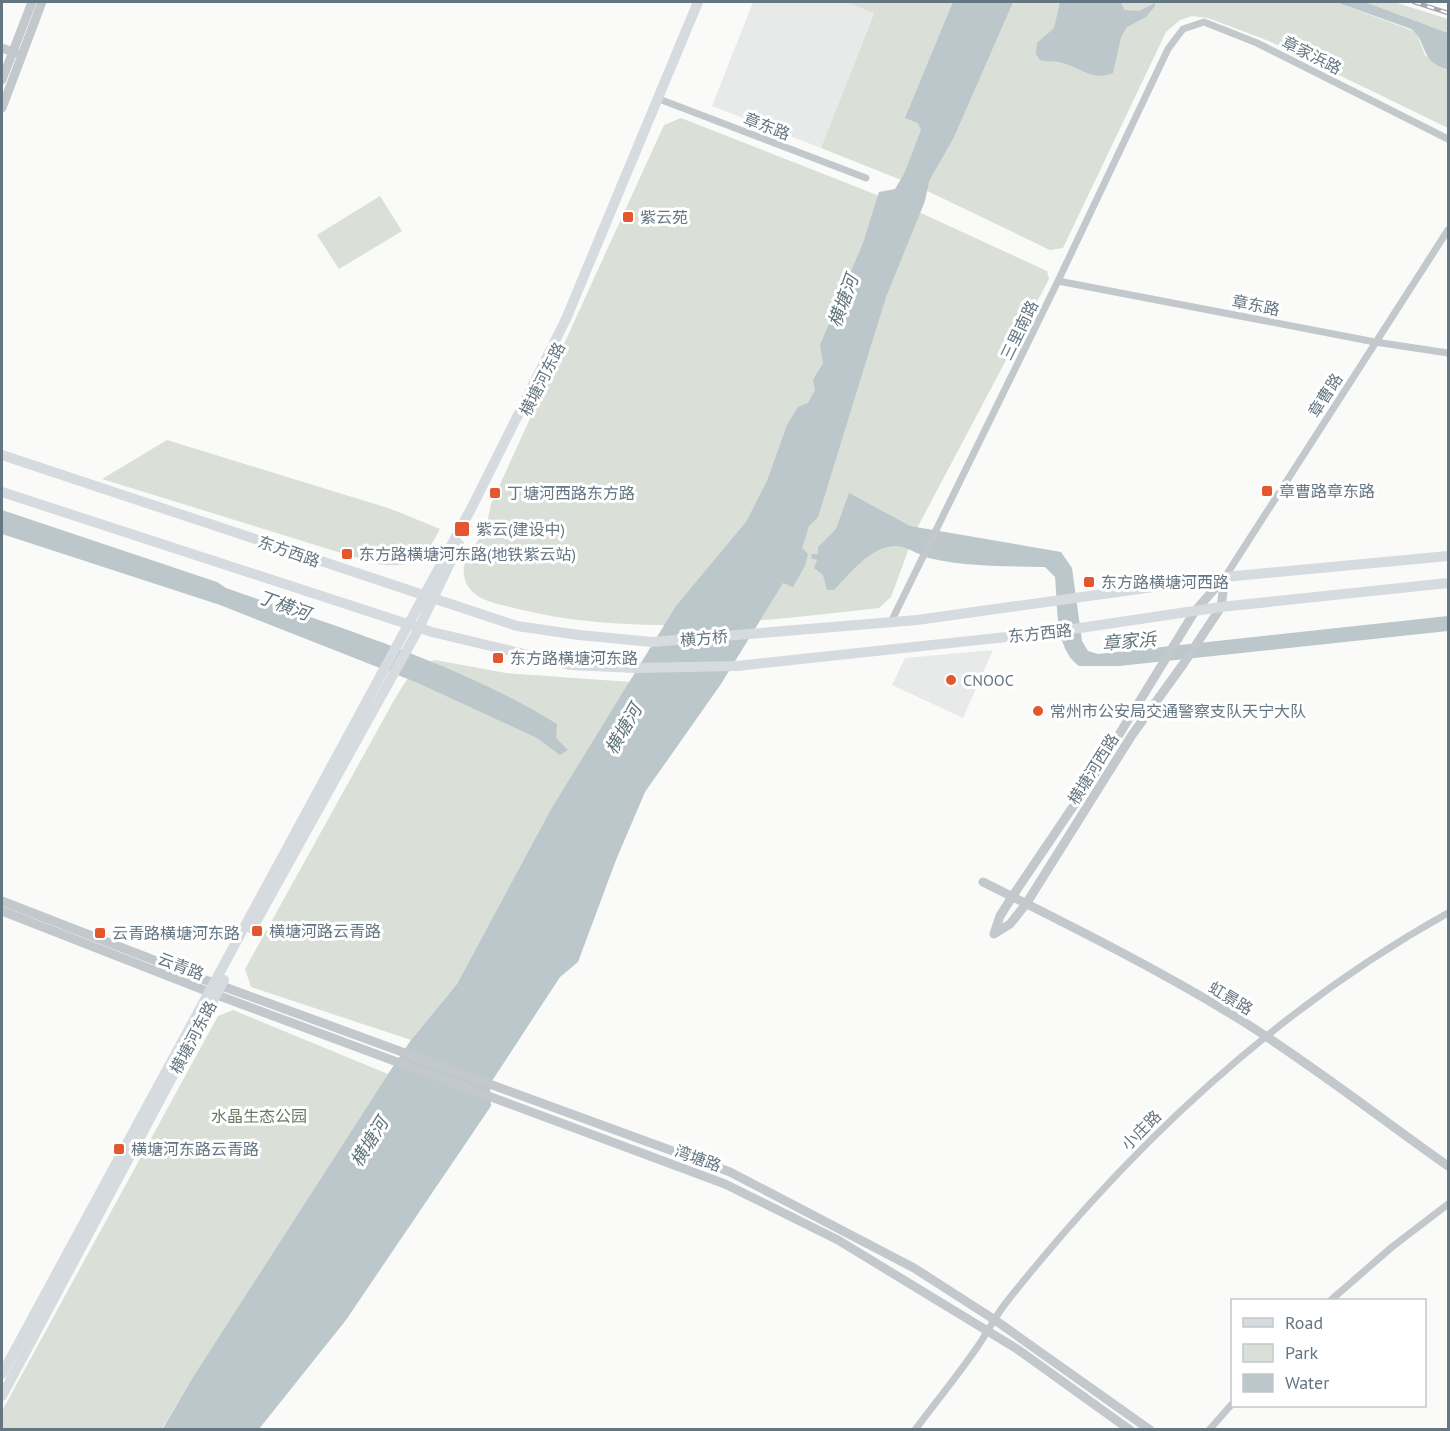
<svg xmlns="http://www.w3.org/2000/svg" width="1450" height="1431" viewBox="0 0 1450 1431" font-family="'PT Sans','Noto Sans SC',sans-serif">
<style>
.built{fill:#e8e9e9}
.green{fill:#dadfd7}
.water{fill:#bbc7cb}
.lines{fill:none;stroke-linecap:round;stroke-linejoin:round}
.minor{stroke:#c3c8cc;stroke-width:7}
.tertiary{stroke:#c3c8cc;stroke-width:9}
.secondary{stroke:#d6dbdf;stroke-width:10}
.primary{stroke:#d6dbdf;stroke-width:10}
.rail-casing{stroke:#a2aab0;stroke-width:4.5}
.rail{stroke:#fff;stroke-width:2;stroke-dasharray:7;stroke-linecap:butt}
.poi-dot{fill:#e4572e;stroke:#fff;stroke-width:2}
.labels{text-anchor:middle;dominant-baseline:central;stroke-width:6;stroke-linejoin:round;paint-order:stroke}
.street-label{font-size:16px;fill:#657683;stroke:#fff}
.poi-label{font-size:16px;fill:#657683;stroke:#fff;text-anchor:start}
.park-label{font-size:16px;fill:#687a64;stroke:#fff}
.water-label{font-size:18px;font-style:italic;fill:#60757c;stroke:#fff}
</style>
<rect width="100%" height="100%" fill="#fafaf8"/>
<!-- built -->
<path class="built" d="M753 2H846L874 12 821 148 712 106Z
M993 650 963 718 892 685 905 658Z"/>
<!-- green -->
<path class="green" d="M846 2H1336L1416 32 1425 55 1448 69V128L1269 41 1208 18 1192 16 1180 20 1166 32 1063 248 1050 250 919 187 821 148 874 13Z
M1365 2H1394L1448 19V33Z
M681 118 910 208 1047 271 1049 279 915 532 891 597 879 608C760 621 636 638 518 609 497 603 468 601 464 575 461 561 478 543 484 530 488 522 489 513 491 504L664 125Z
M380 196 402 231 339 269 317 235Z
M167 440 391 509 440 529C424 560 412 569 377 564L102 479Z
M435 660 506 673 630 682 551 809 457 984 411 1040 251 987 245 969 392 704C404 684 412 667 435 660Z
M233 1010 388 1074 193 1377 162 1429 2 1430V1411L218 1016Z"/>
<!-- water -->
<path class="water" d="M953 2H1013L954 137 929 181 925 201 886 297 818 517 809 526 802 548 808 554 805 566 793 587 783 583 721 684 645 792 616 860 578 962 560 977 490 1084 491 1106 346 1320 259 1429 162 1430 193 1377 388 1074 411 1040 457 984 551 809 676 606 746 522 767 481 787 425 798 407 808 403 815 390 813 380 823 363 820 345 863 243 879 192 895 189 904 174 921 130 918 123 905 118Z
M1060 2H1121L1124 10 1139 11 1155 3V6L1146 17 1127 27 1121 37 1113 73C1092 82 1079 66 1059 62 1053 61 1047 62 1040 60L1036 54 1037 43 1054 28Z
M1336 2H1365L1448 33V69C1419 63 1428 41 1411 29Z
M849 493 910 526 1061 552 1072 568 1082 641 1088 651 1098 654 1448 616V631L1119 666H1079C1054 648 1058 605 1055 577L1045 567C1007 566 970 567 933 559 921 557 909 547 897 546 871 545 850 574 834 590H827L823 575 814 568 817 560 811 558 812 554H818V547L836 529Z
M2 510 217 582 226 588C337 627 456 662 557 724L556 738 568 750 560 755 537 738 418 683 220 605 2 534Z"/>
<g class="lines">
<!-- minor -->
<path class="minor" d="M659 99 866 178
M1058 281 1375 342 1448 353
M1225 577 1448 230
M891 622 1058 281 1168 49 1183 29 1204 22 1257 43 1448 139
M1331 1300 1392 1247 1448 1204
M915 1430C936 1402 958 1375 978 1346 987 1333 995 1317 1005 1304 1128 1148 1274 1010 1448 913
M1209 1430 1232 1404"/>
<!-- tertiary -->
<path class="tertiary" d="M2 48 16 53
M2 80 32 2
M2 108 42 2
M983 882C1071 926 1160 970 1244 1022 1315 1067 1380 1118 1448 1166
M2 901 200 978 730 1172 914 1268 995 1320 1150 1430
M2 911 209 992 725 1184 838 1240 1017 1349 1130 1430
M994 934 1010 924 1026 904 1132 735 1184 663 1221 607 1225 577
M994 934 1000 916 1012 897 1093 777 1195 611 1225 577"/>
<!-- secondary -->
<path class="secondary" d="M252 929 419 628 459 544
M2 1374 472 507 566 319 698 2
M2 1396 224 980"/>
<!-- primary -->
<path class="primary" d="M2 455 517 626 579 635 652 642 917 620 1225 577 1448 556
M2 492 432 632 570 665 636 668 737 666 1053 632 1221 607 1448 583"/>
<defs>
<path id="rail" d="M1414 2 1448 13"/>
</defs>
<!-- rail casing -->
<use href="#rail" class="rail-casing"/>
<!-- rail -->
<use href="#rail" class="rail"/>
</g>
<!-- markers -->
<g class="poi-dot">
<rect x="622" y="211" width="12" height="12" rx="3"/>
<rect x="1261" y="485" width="12" height="12" rx="3"/>
<rect x="489" y="487" width="12" height="12" rx="3"/>
<rect x="454" y="521" width="16" height="16" rx="3"/>
<rect x="341" y="548" width="12" height="12" rx="3"/>
<rect x="1083" y="576" width="12" height="12" rx="3"/>
<rect x="492" y="652" width="12" height="12" rx="3"/>
<circle cx="951" cy="680" r="6"/>
<circle cx="1038" cy="711" r="6"/>
<rect x="251" y="925" width="12" height="12" rx="3"/>
<rect x="94" y="927" width="12" height="12" rx="3"/>
<rect x="113" y="1143" width="12" height="12" rx="3"/>
</g>
<g class="labels">
<!-- street labels -->
<g class="street-label">
<text transform="translate(1312 55) rotate(27)">章家浜路</text>
<text transform="translate(767 126) rotate(21)">章东路</text>
<text transform="translate(1256 305) rotate(11)">章东路</text>
<text transform="translate(1019 330) rotate(-64)">三里南路</text>
<text transform="translate(542 379) rotate(-63)">横塘河东路</text>
<text transform="translate(1325 395) rotate(-57)">章曹路</text>
<text transform="translate(289 551) rotate(19)">东方西路</text>
<text transform="translate(1040 633) rotate(-6)">东方西路</text>
<text transform="translate(704 638) rotate(-5)">横方桥</text>
<text transform="translate(1093 769) rotate(-58)">横塘河西路</text>
<text transform="translate(181 966) rotate(21)">云青路</text>
<text transform="translate(1231 998) rotate(31)">虹景路</text>
<text transform="translate(193 1037) rotate(-62)">横塘河东路</text>
<text transform="translate(1141 1130) rotate(-45)">小庄路</text>
<text transform="translate(698 1158) rotate(20)">湾塘路</text>
</g>
<!-- poi labels -->
<g class="poi-label">
<text x="640" y="217">紫云苑</text>
<text x="1279" y="491">章曹路章东路</text>
<text x="507" y="493">丁塘河西路东方路</text>
<text x="476" y="529">紫云(建设中)</text>
<text x="359" y="554">东方路横塘河东路(地铁紫云站)</text>
<text x="1101" y="582">东方路横塘河西路</text>
<text x="510" y="658">东方路横塘河东路</text>
<text x="963" y="680">CNOOC</text>
<text x="1050" y="711">常州市公安局交通警察支队天宁大队</text>
<text x="269" y="931">横塘河路云青路</text>
<text x="112" y="933">云青路横塘河东路</text>
<text x="131" y="1149">横塘河东路云青路</text>
</g>
<!-- park labels -->
<g class="park-label">
<text x="259" y="1116">水晶生态公园</text>
</g>
<!-- water labels -->
<g class="water-label">
<text transform="translate(843 301) rotate(-70)">横塘河</text>
<text transform="translate(284 605) rotate(20)">丁横河</text>
<text transform="translate(1129 641) rotate(-5)">章家浜</text>
<text transform="translate(623 729) rotate(-60)">横塘河</text>
<text transform="translate(369 1142) rotate(-58)">横塘河</text>
</g>
</g>
<!-- border -->
<rect width="1450" height="1431" fill="none" stroke="#657683" stroke-width="6"/>
<!-- legend -->
<rect x="1231" y="1299" width="195" height="108" fill="#ffffff" stroke="#c1c8cd" stroke-width="1.5"/>
<rect x="1243" y="1318" width="30" height="9" fill="#d6dbdf" stroke="#c1c8cd" stroke-width="1.5"/>
<text x="1285" y="1329" font-size="18" fill="#657683">Road</text>
<rect x="1243" y="1344" width="30" height="18" fill="#dadfd7" stroke="#c1c8cd" stroke-width="1.5"/>
<text x="1285" y="1359" font-size="18" fill="#657683">Park</text>
<rect x="1243" y="1374" width="30" height="18" fill="#bbc7cb" stroke="#c1c8cd" stroke-width="1.5"/>
<text x="1285" y="1389" font-size="18" fill="#657683">Water</text>
</svg>
